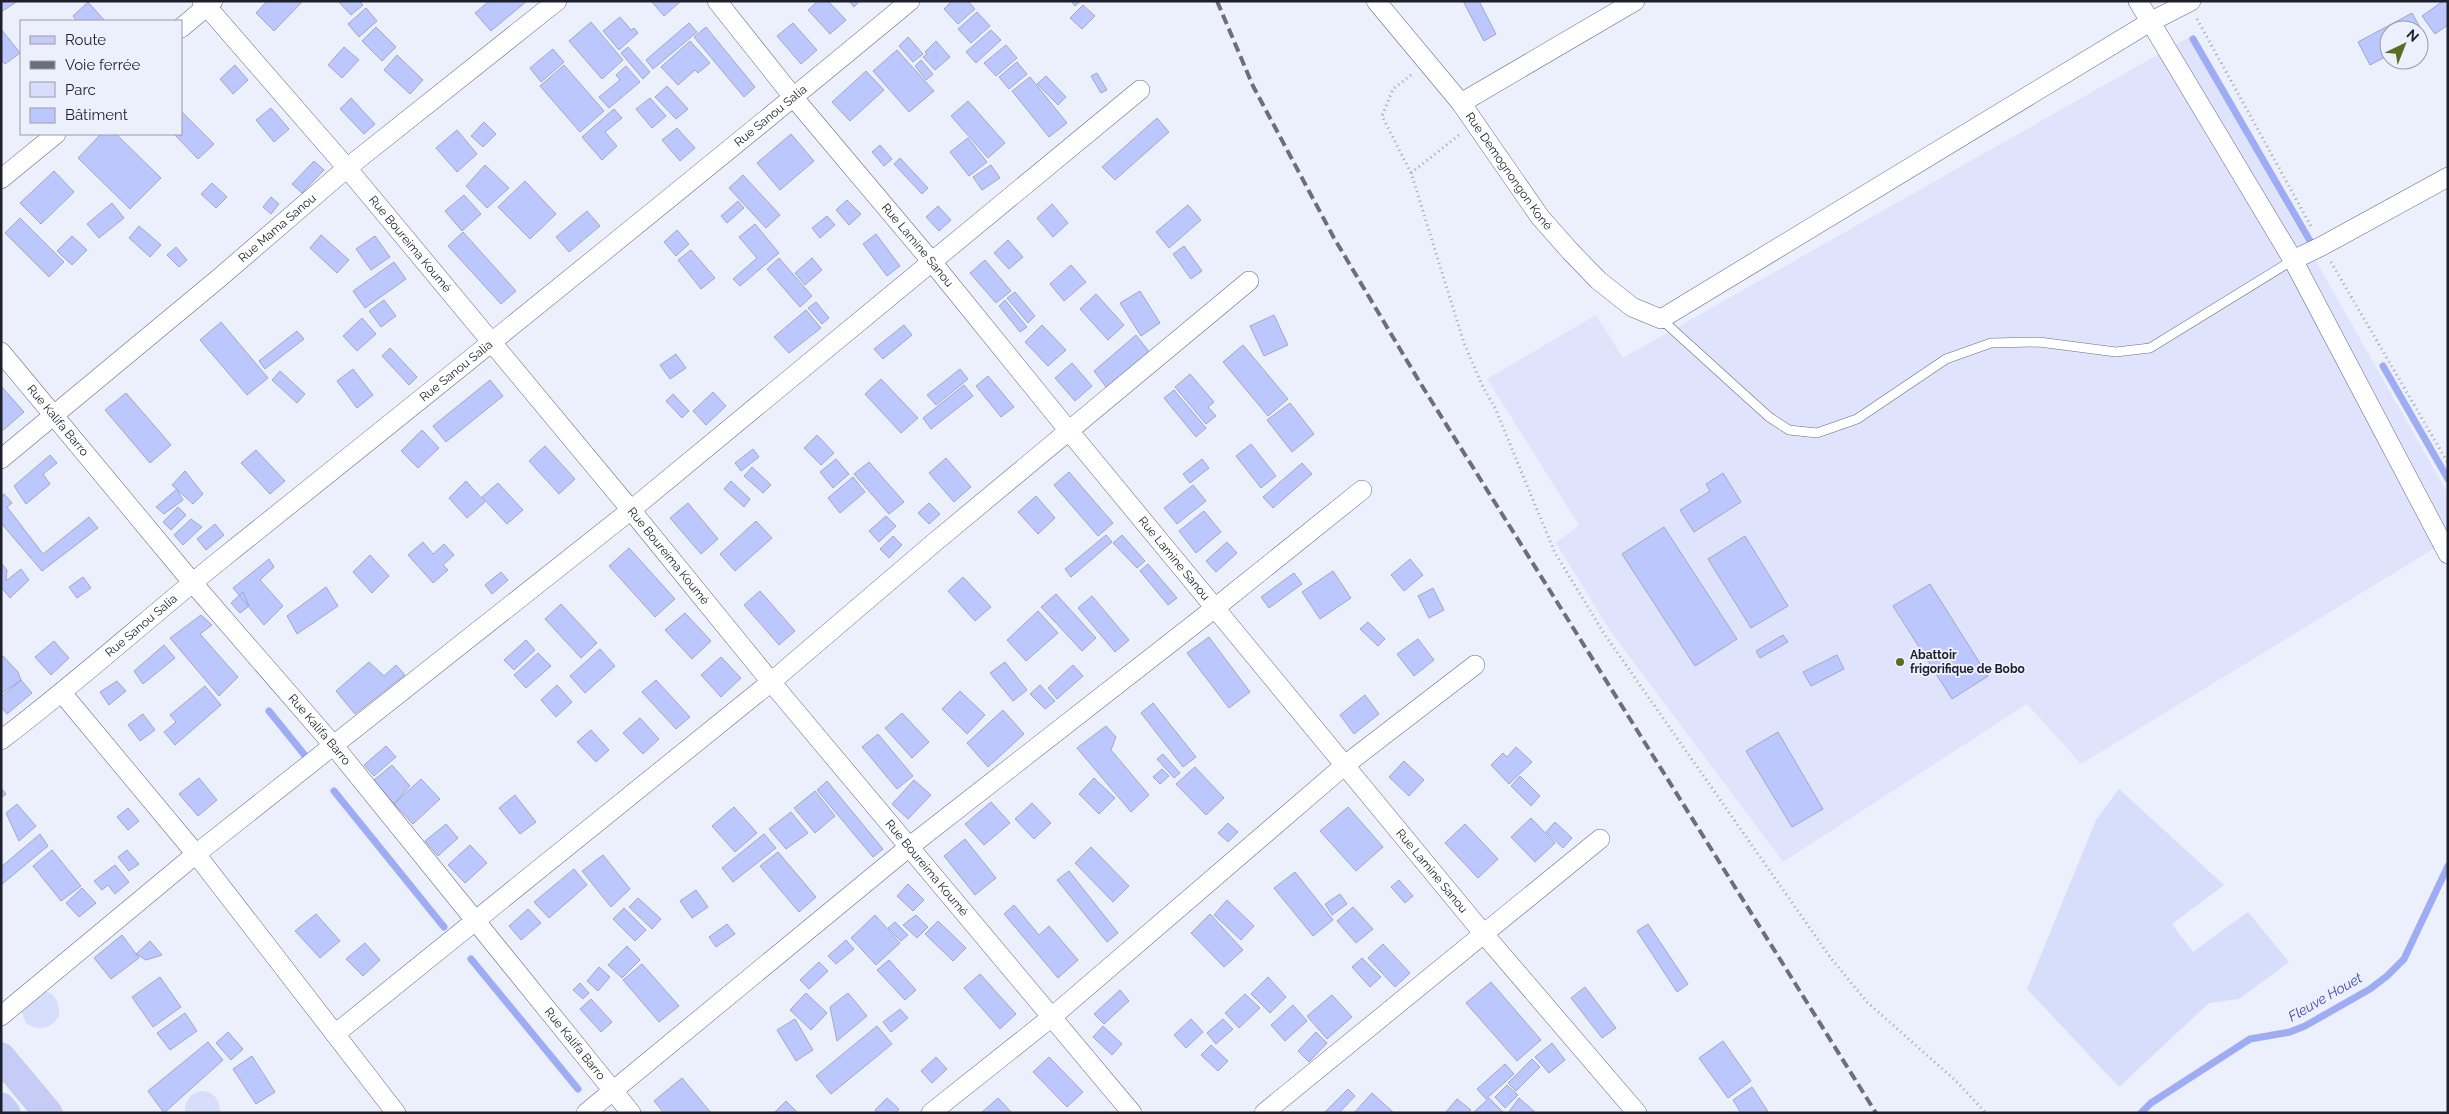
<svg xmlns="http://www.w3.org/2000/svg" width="2449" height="1114" viewBox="0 0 2449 1114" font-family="Raleway,sans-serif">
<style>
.built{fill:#dfe4fc}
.green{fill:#d7defc}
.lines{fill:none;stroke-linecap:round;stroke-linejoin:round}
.stream{stroke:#9eacf3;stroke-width:7}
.building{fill:#bcc7fe;stroke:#a1a8c7}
.lane-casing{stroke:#656b87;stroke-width:10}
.street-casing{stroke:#656b87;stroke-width:20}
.primary-casing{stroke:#cdced0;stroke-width:29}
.path{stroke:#a0a2af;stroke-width:3;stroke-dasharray:1 4;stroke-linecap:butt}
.lane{stroke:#fff;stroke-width:9}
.street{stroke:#fff;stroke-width:19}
.primary{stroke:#c5cdf7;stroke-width:28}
.rail{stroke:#6c6e7a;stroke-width:4;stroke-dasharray:10 5;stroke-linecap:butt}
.poi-dot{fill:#566f21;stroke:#eceffc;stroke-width:2}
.labels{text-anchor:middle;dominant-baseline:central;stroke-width:4;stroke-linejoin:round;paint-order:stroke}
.street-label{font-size:12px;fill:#1d1f2a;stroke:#eceffc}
.poi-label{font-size:12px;font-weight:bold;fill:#1d1f2a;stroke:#eceffc;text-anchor:start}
.water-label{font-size:14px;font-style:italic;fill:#4148ad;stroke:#eceffc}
</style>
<rect width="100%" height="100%" fill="#eceffc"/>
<!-- built -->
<path class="built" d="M2189 37 2448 494V540L2081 764 2027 704 1783 862 1611 632 1556 543 1579 525 1487 379 1596 315 1623 358Z"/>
<!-- green -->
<path class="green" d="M2119 789 2224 885 2172 924 2193 952 2248 912 2289 962 2239 999 2209 1003 2119 1087 2027 989 2096 820Z
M45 991C57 995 60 1004 59 1016 51 1029 39 1032 26 1023L21 1011Z
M201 1091C213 1091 221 1100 220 1113H185C184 1101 190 1094 201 1091Z"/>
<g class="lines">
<!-- stream -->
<path class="stream" d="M2193 39 2310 241
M2383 366 2448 479
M269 711 307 758
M334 791 444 927
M471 959 578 1089
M2141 1113 2151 1103 2250 1039 2290 1032 2305 1026 2370 989 2387 976 2404 959 2448 866"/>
</g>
<!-- building -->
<path class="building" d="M1 1H18L1 12Z
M267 1H300L301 3 274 31 256 13Z
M338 1H359L363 5 351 15Z
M489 1H527L491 31 475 13Z
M651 1H681L664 16Z
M818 1H828L846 20 830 34 808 10Z
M849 1H860L854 7Z
M952 1H968L975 9 958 24 944 9Z
M1071 1H1081L1075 6Z
M1463 1H1479L1496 34 1484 41Z
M2443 1H2448V25L2435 34 2422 16Z
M88 2 105 21H77L73 16Z
M1083 5 1095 16 1082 29 1070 18Z
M366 8 377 21 359 37 348 24Z
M977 12 990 26 971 43 958 29Z
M2412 13 2425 36 2419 39V30H2389V55L2370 65 2358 42Z
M620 17 631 30 634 28 638 33 619 50 603 31Z
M591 22 623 60 602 79 569 41Z
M689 23 697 32 653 69 646 60Z
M793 23 817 50 801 64 777 36Z
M376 27 396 47 382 61 362 41Z
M706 27 755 87 744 97 694 37Z
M1 29 20 53 5 64 1 60Z
M991 30 1001 40 976 63 966 52Z
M908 37 923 54 913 62 899 46Z
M690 41 710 63 698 73 695 70 678 85 661 67Z
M936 41 950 57 935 70 923 57 927 54 925 52Z
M1006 45 1017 58 996 76 984 63Z
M344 47 359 60 342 78 328 65Z
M628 47 650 72 643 79 621 53Z
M553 49 564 62 541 82 530 68Z
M897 50 934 91 909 112 873 71Z
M397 55 423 80 410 94 384 70Z
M921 60 933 74 926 80 915 66Z
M1017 62 1027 74 1009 89 999 77Z
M235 65 248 80 233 94 220 79Z
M564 65 604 111 580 132 540 86Z
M626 66 640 82 609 108 599 97 620 80 616 75Z
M866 71 884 90 850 121 832 102Z
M1097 73 1107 90 1101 93 1091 76Z
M1046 76 1066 97 1058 105 1037 84Z
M1030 77 1067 123 1049 137 1012 91Z
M667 86 688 109 676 119 655 97Z
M351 98 375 124 364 134 340 109Z
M650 98 666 116 652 128 636 109Z
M968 101 1005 143 988 158 951 116Z
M271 108 289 129 274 142 256 120Z
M614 109 622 118 605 132 617 146 602 160 582 137Z
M181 111 214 144 198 159 174 134H181Z
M1157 118 1169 132 1115 180 1102 167Z
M484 122 496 134 483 147 471 136Z
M677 128 695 148 680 161 662 140Z
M457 130 477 154 457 172 436 148Z
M101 134H116L161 178 130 209 78 158Z
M791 134 814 161 780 190 757 163Z
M968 138 987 162 969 176 950 152Z
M880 145 892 159 884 166 872 152Z
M900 158 928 188 922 194 894 164Z
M314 161 324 170 302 193 292 184Z
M485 165 509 188 487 208 466 186Z
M991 165 1000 178 982 190 973 177Z
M54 171 74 192 41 224 20 203Z
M743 175 780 215 766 228 729 188Z
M525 181 556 214 530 239 498 207Z
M212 183 227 197 216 208 201 194Z
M464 195 481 214 462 231 445 211Z
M271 197 279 204 271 214 263 207Z
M847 200 861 214 849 225 836 210Z
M738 201 744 208 727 223 721 216Z
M112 203 124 218 99 238 87 224Z
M1052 204 1068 223 1053 237 1037 218Z
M1188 205 1201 220 1169 248 1156 232Z
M938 206 951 220 939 231 926 217Z
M587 211 600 226 569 252 556 237Z
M827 216 835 225 820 238 812 228Z
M20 218 64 262 49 277 5 233Z
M755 224 779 253 740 286 733 279 757 258 739 237Z
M139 226 161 245 150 257 129 238Z
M677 230 689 244 676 256 664 242Z
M463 232 516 291 501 304 448 246Z
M876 234 900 266 887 276 863 244Z
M321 235 349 260 337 273 310 248Z
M72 236 87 250 72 265 57 251Z
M375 236 390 257 371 270 356 249Z
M1008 240 1023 257 1009 269 994 253Z
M1184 246 1202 271 1191 279 1173 254Z
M176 247 187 260 179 267 167 255Z
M691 250 715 278 701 289 678 260Z
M779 258 812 296 800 307 767 269Z
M812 258 822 270 805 285 795 273Z
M985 260 1011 291 996 303 970 273Z
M394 262 406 279 365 308 353 291Z
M1071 265 1086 282 1064 301 1050 284Z
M1140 291 1160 323 1141 336 1120 303Z
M1015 292 1035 316 1028 323 1007 298Z
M1096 294 1124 325 1108 340 1080 309Z
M384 300 396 316 381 327 369 311Z
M1005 300 1027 327 1020 332 999 306Z
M816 302 829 318 822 324 808 308Z
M806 310 821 328 789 353 774 337Z
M1274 315 1288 345 1264 356 1250 326Z
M362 318 376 334 357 351 343 336Z
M221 322 268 378 247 395 200 340Z
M904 325 912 335 883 359 874 349Z
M1042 325 1066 350 1048 366 1025 342Z
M297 331 304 339 265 369 259 361Z
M1136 335 1150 353 1106 387 1094 371Z
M1243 345 1288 399 1268 416 1223 362Z
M390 348 417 377 409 385 382 356Z
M676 354 686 368 670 379 660 365Z
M1072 363 1092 386 1075 401 1055 378Z
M353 369 373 395 357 408 337 381Z
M960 369 968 379 936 405 927 395Z
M280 371 305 394 297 403 272 380Z
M1190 374 1214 402 1208 407 1216 416 1206 424 1175 387Z
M988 376 1014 407 1001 417 976 386Z
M881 379 918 418 901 433 865 394Z
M490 380 503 396 446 442 433 426Z
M964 385 973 396 931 429 923 418Z
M1 386 24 412 1 432Z
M1174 390 1206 428 1196 437 1164 398Z
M713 392 726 406 706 425 693 411Z
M126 393 171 445 150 463 105 410Z
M673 394 689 411 682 418 666 401Z
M1290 403 1314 434 1292 452 1267 420Z
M422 430 439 448 418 468 401 451Z
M817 435 834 453 821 465 804 448Z
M1251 444 1276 476 1261 488 1236 456Z
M545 446 575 479 559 494 529 461Z
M753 449 759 457 741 471 735 463Z
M256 450 285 481 270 494 241 463Z
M50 455 57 463 43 474 50 484 26 504 14 486Z
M946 458 971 487 954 502 929 473Z
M836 459 849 474 833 488 820 472Z
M1202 459 1209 468 1190 483 1183 474Z
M869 462 904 502 889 514 854 474Z
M1302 463 1312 474 1273 508 1263 497Z
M752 467 771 485 763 493 744 476Z
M185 471 203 494 193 504 172 485Z
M1069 472 1113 523 1098 536 1054 485Z
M1723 473 1741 502 1694 532 1680 510 1710 491 1706 484Z
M853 477 865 492 840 513 828 498Z
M466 481 485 502 467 518 449 498Z
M731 481 750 499 744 507 724 489Z
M498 483 523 510 507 524 482 497Z
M1193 485 1206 501 1177 524 1164 508Z
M177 489 183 500 164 514 156 507Z
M4 494 12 503 7 507 43 554 89 517 98 528 42 571 1 523V496Z
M1036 496 1055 518 1038 534 1018 512Z
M688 503 718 539 701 554 670 518Z
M929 503 940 514 929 524 918 513Z
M178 507 186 515 171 530 163 522Z
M1204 511 1221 532 1196 553 1179 531Z
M886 516 896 526 879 542 869 531Z
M191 519 202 527 183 545 174 535Z
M756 521 772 538 735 571 720 554Z
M215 524 224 535 206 550 197 539Z
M1664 527 1737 639 1695 666 1622 554Z
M1106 535 1112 542 1071 577 1065 569Z
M1122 535 1145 561 1137 568 1113 543Z
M893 536 902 545 889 558 880 549Z
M1745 536 1788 606 1751 628 1708 559Z
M423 542 433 554 444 544 454 555 443 565 448 570 433 583 408 555Z
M1227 542 1237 553 1216 572 1206 561Z
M629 548 675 599 655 617 609 566Z
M370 555 389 576 372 593 353 572Z
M269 559 274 567 260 580 283 606 264 625 233 588Z
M1410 559 1423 575 1404 591 1391 575Z
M1 563 7 570 6 581 21 569 29 580 10 598 1 587Z
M1148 564 1177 598 1168 605 1140 571Z
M1333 571 1351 598 1320 619 1302 592Z
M501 572 508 580 492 594 485 585Z
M1294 573 1302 584 1269 608 1261 597Z
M83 577 91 588 77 598 69 587Z
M963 577 991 607 975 621 948 591Z
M1930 584 1988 676 1952 699 1893 606Z
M326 587 338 606 297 634 287 616Z
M1433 588 1444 610 1429 618 1418 596Z
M760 591 795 631 779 645 744 605Z
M243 592 249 606 240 613 231 603Z
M1056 594 1096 638 1082 651 1041 607Z
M1092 596 1129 640 1115 652 1078 608Z
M561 604 597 643 581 658 545 619Z
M1038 611 1058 633 1026 661 1007 640Z
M685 613 711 641 692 659 665 630Z
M201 615 212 625 200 634 238 677 219 696 170 638Z
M1368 622 1385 639 1378 646 1360 629Z
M1783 635 1788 642 1760 658 1756 651Z
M1209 637 1250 692 1229 708 1187 653Z
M1418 639 1434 660 1414 676 1397 654Z
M526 640 535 650 514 670 504 660Z
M54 641 69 658 51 675 35 657Z
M164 645 175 658 143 684 134 671Z
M600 649 615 666 585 693 570 676Z
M538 653 551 666 526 688 514 675Z
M1 654 18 672 21 680 1 694Z
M1837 655 1844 669 1811 686 1803 672Z
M721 657 741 678 721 697 701 675Z
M369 662 384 676 396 665 405 675 355 714 336 691Z
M1005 662 1027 690 1013 701 990 673Z
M1073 665 1083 676 1057 699 1048 688Z
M21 680 32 693 7 714 1 707V697Z
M656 680 690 717 676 729 642 692Z
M117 681 126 691 109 705 100 692Z
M557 685 572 702 556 717 541 700Z
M1040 685 1055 701 1045 709 1030 694Z
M205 686 221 705 175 745 164 732 176 722 170 715Z
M960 691 985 715 967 734 942 709Z
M1365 695 1379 714 1354 734 1340 715Z
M1153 703 1196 757 1183 767 1141 713Z
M1003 710 1024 734 988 767 967 743Z
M902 713 929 742 912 758 885 728Z
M143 714 155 730 140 741 128 725Z
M640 718 659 739 643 754 623 733Z
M1106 726 1116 737 1111 750 1149 795 1131 812 1077 748Z
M591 730 609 750 596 762 577 742Z
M1778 732 1823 809 1792 827 1746 751Z
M878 734 913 776 897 789 862 747Z
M386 746 396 757 374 776 364 765Z
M1516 747 1532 762 1509 784 1491 765 1503 753 1507 757Z
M1163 754 1180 773 1174 778 1157 759Z
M1404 761 1424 780 1409 796 1389 777Z
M392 765 410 786 394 804 374 780Z
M1195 767 1224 798 1206 815 1176 784Z
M1162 769 1169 776 1160 784 1153 777Z
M1520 776 1540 796 1531 806 1511 786Z
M199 778 217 800 198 816 179 794Z
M1094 778 1115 798 1099 814 1079 794Z
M421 779 440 799 413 824 394 804Z
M914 780 931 795 908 819 892 804Z
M827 781 883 849 873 857 817 790Z
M1 788 6 794 1 798Z
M815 791 835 816 815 833 794 808Z
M515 795 536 822 520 834 499 808Z
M991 802 1010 823 984 845 965 824Z
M1032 803 1051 823 1034 839 1015 819Z
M17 804 36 826 19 841 6 813Z
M734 807 757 833 735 852 712 826Z
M1348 807 1383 847 1356 871 1320 831Z
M128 808 139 821 128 830 117 817Z
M791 812 808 833 786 849 769 829Z
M1531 818 1555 843 1535 862 1511 837Z
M1555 822 1572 838 1563 848 1546 832Z
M1228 823 1238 832 1228 842 1218 833Z
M446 824 458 838 438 856 425 841Z
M1465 824 1498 859 1478 878 1445 843Z
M40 834 48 846 1 885V867Z
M764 834 776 848 733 882 722 868Z
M965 839 996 878 975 895 944 856Z
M470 845 487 863 465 883 448 865Z
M1091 847 1129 886 1113 902 1075 863Z
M52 850 81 886 61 901 33 866Z
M127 850 139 864 129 871 118 857Z
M778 852 816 897 799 912 760 866Z
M603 855 630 889 611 907 582 871Z
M115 865 129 882 115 894 108 885 102 890 94 881Z
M574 869 587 885 549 918 534 902Z
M1069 871 1118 933 1107 942 1057 880Z
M1295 872 1333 920 1313 936 1274 888Z
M1399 880 1413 896 1405 903 1391 887Z
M908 884 924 900 913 911 897 896Z
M82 888 96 903 79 917 66 903Z
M696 890 708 907 692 918 680 901Z
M1340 894 1347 904 1332 915 1325 904Z
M638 898 661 919 652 929 629 907Z
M1227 900 1254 926 1241 940 1214 915Z
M1014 905 1039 935 1049 926 1078 960 1058 978 1004 914Z
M1353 907 1373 929 1356 943 1337 921Z
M624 908 646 930 635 941 613 919Z
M528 909 541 923 521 940 509 926Z
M316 914 340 941 320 958 295 931Z
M1210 914 1243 950 1224 967 1191 933Z
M875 915 900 943 876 965 851 938Z
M916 915 928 927 917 938 903 925Z
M938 921 966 948 953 961 925 934Z
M895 922 908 935 901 941 888 928Z
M727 924 735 934 716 947 709 937Z
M1648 924 1688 984 1677 992 1637 931Z
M122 935 139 958 111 979 94 958Z
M846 940 854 949 836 964 828 956Z
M150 941 162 955 146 960 136 954Z
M365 943 380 960 363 976 346 959Z
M1383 944 1410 973 1395 987 1368 958Z
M627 946 640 960 622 978 608 965Z
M1362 958 1381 977 1370 987 1352 967Z
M889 960 916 990 905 1000 877 970Z
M819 962 828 971 809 989 800 980Z
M642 964 679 1006 659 1022 623 980Z
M599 967 610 977 598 991 587 981Z
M980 974 1016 1014 1000 1029 964 988Z
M160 977 181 1007 153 1027 132 997Z
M1268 977 1286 997 1270 1013 1251 994Z
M1491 982 1541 1040 1517 1061 1466 1003Z
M580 983 589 993 583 999 573 990Z
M1585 987 1616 1028 1602 1038 1571 998Z
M1120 990 1129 1001 1104 1024 1094 1014Z
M806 993 827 1013 811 1030 790 1010Z
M848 993 867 1016 837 1041 830 1007Z
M1245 994 1260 1008 1239 1028 1225 1013Z
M1332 995 1352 1017 1327 1039 1307 1016Z
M591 999 612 1022 601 1032 580 1009Z
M1293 1005 1307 1021 1285 1041 1271 1025Z
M900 1009 908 1018 891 1032 883 1022Z
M185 1013 197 1031 170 1050 157 1033Z
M795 1019 813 1050 796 1061 777 1030Z
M1191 1019 1203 1032 1186 1048 1174 1035Z
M1223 1019 1233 1029 1216 1044 1207 1033Z
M877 1026 892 1044 831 1094 816 1076Z
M1103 1026 1122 1044 1112 1055 1093 1037Z
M228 1032 243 1049 231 1060 216 1043Z
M1316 1032 1327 1043 1309 1062 1298 1051Z
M1723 1041 1751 1081 1728 1098 1699 1058Z
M208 1042 223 1060 164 1113 148 1091Z
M1552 1043 1565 1060 1549 1073 1535 1057Z
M1211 1045 1228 1061 1218 1071 1201 1055Z
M252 1056 275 1092 256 1104 233 1069Z
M936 1057 947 1069 932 1083 921 1071Z
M1049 1057 1083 1092 1067 1107 1033 1072Z
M1532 1059 1540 1067 1516 1091 1508 1083Z
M1505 1064 1514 1074 1486 1099 1477 1089Z
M682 1078 711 1113H664L654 1101Z
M1507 1085 1518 1095 1505 1108 1495 1097Z
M1752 1087 1769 1113H1741L1733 1100Z
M1348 1089 1355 1096 1339 1113H1324Z
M1372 1093 1394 1113H1354Z
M887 1098 899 1109 896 1113H878L875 1110Z
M998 1098 1012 1113H981Z
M1489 1098 1504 1113H1473Z
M1519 1098 1536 1113H1508Z
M1457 1099 1471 1110 1468 1113H1445Z
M786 1101 798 1113H774Z"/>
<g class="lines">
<defs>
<path id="lane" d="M1661 319 1769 417 1789 430 1817 433 1857 419 1946 359 1991 343 2039 342 2116 352 2150 348 2293 260"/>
<g id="street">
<path id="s1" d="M202 1 347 168 631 510 771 682 1132 1113"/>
<path id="s2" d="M717 1 794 98 932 262 1069 431 1483 933 1637 1113"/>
<path id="s3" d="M1376 1 1461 103 1540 217 1570 251 1598 280 1632 307 1661 319 2150 22 2191 1"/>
<path d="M2138 1 2293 260 2448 554"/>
<path d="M181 28 213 1"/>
<path d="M1461 103 1635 1"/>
<path d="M1 179 56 134"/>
<path d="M2293 260 2322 246 2448 177"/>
<path id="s4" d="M1 352 192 582 334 746 631 1113"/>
<path id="s5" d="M1 459 218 279 347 168 557 1"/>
<path d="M62 693 196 854 396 1113"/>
<path id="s6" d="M1 740C78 682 149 617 224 557 454 373 683 189 910 1"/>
<path d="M1 1016 196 854 631 510 1140 90"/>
<path d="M335 1034 771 682 935 542 1249 281"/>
<path d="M586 1113 909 847 1215 608 1362 490"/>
<path d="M931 1113 1053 1016 1345 765 1475 665"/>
<path d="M1264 1113 1600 839"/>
</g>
<path id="primary" d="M1 1057 48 1113
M1 1107 6 1113"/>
</defs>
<!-- lane casing -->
<use href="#lane" class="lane-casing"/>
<!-- street casing -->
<use href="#street" class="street-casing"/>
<!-- primary casing -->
<use href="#primary" class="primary-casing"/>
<!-- path -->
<path class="path" d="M2197 19 2312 228
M1411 75 1393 89 1382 116 1411 173 1464 343 1482 385 1495 408 1555 553 1605 635 1830 957 1867 1002 1956 1081 1986 1113
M1411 173 1459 135
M2331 262 2448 463"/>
<!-- lane -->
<use href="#lane" class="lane"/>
<!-- street -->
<use href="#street" class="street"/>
<!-- primary -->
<use href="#primary" class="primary"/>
<!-- rail -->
<path class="rail" d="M1217 1 1253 86 1334 238 1419 381 1876 1113"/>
</g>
<!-- markers -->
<circle class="poi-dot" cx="1900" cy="662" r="5"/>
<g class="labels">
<!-- street labels -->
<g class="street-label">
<text stroke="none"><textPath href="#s6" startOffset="991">Rue Sanou Salia</textPath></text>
<text stroke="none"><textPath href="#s3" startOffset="216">Rue Demognongon Koné</textPath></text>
<text stroke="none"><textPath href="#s5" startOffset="360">Rue Mama Sanou</textPath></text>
<text stroke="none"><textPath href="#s1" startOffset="320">Rue Boureima Koumé</textPath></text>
<text stroke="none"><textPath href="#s2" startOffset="316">Rue Lamine Sanou</textPath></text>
<text stroke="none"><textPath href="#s6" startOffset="586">Rue Sanou Salia</textPath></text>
<text stroke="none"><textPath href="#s4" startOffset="89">Rue Kalifa Barro</textPath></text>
<text stroke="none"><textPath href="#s1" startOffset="725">Rue Boureima Koumé</textPath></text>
<text stroke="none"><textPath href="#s2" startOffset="721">Rue Lamine Sanou</textPath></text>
<text stroke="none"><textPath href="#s6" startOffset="181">Rue Sanou Salia</textPath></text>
<text stroke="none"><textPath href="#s4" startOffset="494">Rue Kalifa Barro</textPath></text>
<text stroke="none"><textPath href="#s1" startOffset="1130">Rue Boureima Koumé</textPath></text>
<text stroke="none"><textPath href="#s2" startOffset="1126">Rue Lamine Sanou</textPath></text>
<text stroke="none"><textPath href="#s4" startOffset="899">Rue Kalifa Barro</textPath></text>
</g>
<!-- poi labels -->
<g class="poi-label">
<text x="1910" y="655">Abattoir<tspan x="1910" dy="14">frigorifique de Bobo</tspan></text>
</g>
<!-- water labels -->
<g class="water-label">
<text transform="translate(2325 997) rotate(-30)">Fleuve Houet</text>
</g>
</g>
<!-- border -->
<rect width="2449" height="1114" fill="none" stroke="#1d1f2a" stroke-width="5"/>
<!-- legend -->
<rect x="20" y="20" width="162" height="115" fill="#eceffc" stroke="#999ca8"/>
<rect x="30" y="36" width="25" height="8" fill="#c5cdf7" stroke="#999ca8"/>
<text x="65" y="45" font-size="15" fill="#1d1f2a">Route</text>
<rect x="30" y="61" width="25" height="8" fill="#6c6e7a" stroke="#999ca8"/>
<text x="65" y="70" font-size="15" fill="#1d1f2a">Voie ferrée</text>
<rect x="30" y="82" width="25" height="15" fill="#d7defc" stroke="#999ca8"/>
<text x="65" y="95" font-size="15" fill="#1d1f2a">Parc</text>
<rect x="30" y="108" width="25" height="15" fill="#bcc7fe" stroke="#999ca8"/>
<text x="65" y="120" font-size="15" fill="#1d1f2a">Bâtiment</text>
<!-- north arrow -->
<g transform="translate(2404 45) rotate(43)"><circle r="24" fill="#eceffc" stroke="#999ca8"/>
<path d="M0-4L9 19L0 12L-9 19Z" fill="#566f21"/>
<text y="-8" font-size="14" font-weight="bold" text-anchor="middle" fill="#1d1f2a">N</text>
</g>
</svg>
